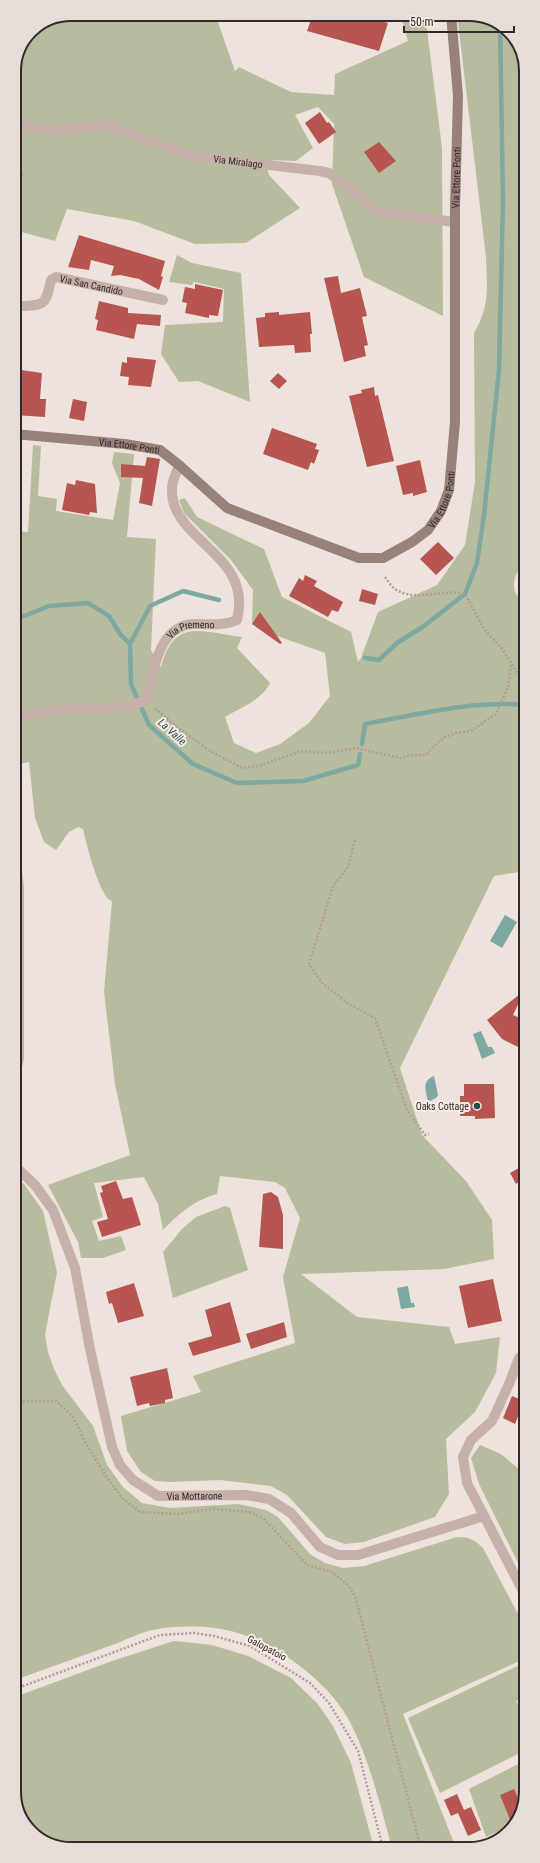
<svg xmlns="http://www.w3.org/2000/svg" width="540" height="1863" viewBox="0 0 540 1863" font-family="'Roboto Condensed',sans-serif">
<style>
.green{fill:#b7bc9e}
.water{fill:#7ea8a2}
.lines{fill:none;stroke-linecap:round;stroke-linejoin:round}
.stream{stroke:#7ea8a2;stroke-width:4.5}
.building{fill:#b75651}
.path{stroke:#b19b94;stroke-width:2.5;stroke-dasharray:2 2;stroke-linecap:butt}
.street{stroke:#c5b1a9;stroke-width:10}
.secondary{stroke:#98807b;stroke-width:10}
.poi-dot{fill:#23504a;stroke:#f7ede7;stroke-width:1.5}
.labels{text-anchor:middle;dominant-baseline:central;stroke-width:4;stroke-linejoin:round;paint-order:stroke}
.street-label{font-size:10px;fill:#332928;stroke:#f7ede7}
.poi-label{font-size:10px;fill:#332928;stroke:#f7ede7;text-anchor:end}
.water-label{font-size:11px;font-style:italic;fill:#23504a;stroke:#f7ede7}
.rim{fill:none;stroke:#332928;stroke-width:2}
</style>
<rect width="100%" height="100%" fill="#eee2dc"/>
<!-- green -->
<path class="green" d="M71 14H215L235 71 239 67 291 92 334 95 335 74 408 41 400 14H425L442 148 443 316 364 277 332 184 334 124 318 107 295 115 313 148 296 161 265 160 269 175 300 208 246 243 195 244 134 221 67 209 55 241 14 230V71L31 30Z
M457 14H476L507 28 525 60V560C514 574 507 592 525 603V871L494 876 400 1068 422 1135 466 1181 492 1220 494 1259 444 1269 301 1274 357 1317 449 1327 455 1344 500 1337 496 1373 475 1412 446 1439 449 1494 435 1517 364 1542 345 1544 326 1537 287 1495 271 1486 220 1480 170 1482 155 1481 141 1472 127 1451 121 1416 201 1392 193 1376 295 1343 283 1277 300 1218 285 1188 275 1182 220 1176 217 1194C193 1201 181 1212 163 1230L158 1204 144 1177 94 1183 103 1217 92 1221 99 1241 121 1236 126 1250 103 1258H81L78 1242 48 1185 130 1155 115 1084 104 992 112 901C100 899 86 842 83 829L78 827 69 832 56 850 44 842 35 818 29 762 14 765V531L28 532 33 445 41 446 38 496 57 499 56 511 113 520 120 483 112 463 114 452 134 454 127 537 156 539 151 650 161 667C174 617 202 632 242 637L237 648 270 683C262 700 240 708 225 717L234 743 256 753 280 744 309 723 330 696 325 653 269 633 252 624 253 590 231 560 184 513 179 500 185 498 197 517 264 549 282 597 351 632 358 662 361 658 378 612 437 585 465 545 475 482 474 333C490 307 487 286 486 257Z
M177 255 192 263 241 273 250 402 198 381 179 382 161 354 165 325 223 322 224 289 194 282 192 285 169 282Z
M15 1176 24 1184 43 1211 57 1272 45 1335 48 1352 54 1369 62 1385 93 1426 107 1465 123 1487 142 1503 170 1508 238 1504 266 1510 278 1517 310 1554 325 1563 343 1568 364 1566 457 1537C469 1537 475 1540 483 1548L526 1629V1658L403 1714 456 1848H392C380 1805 370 1761 350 1722 327 1678 265 1634 215 1628 196 1626 176 1626 158 1629 143 1631 128 1639 115 1644 82 1656 48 1668 15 1680Z
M225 1206 230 1208 248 1270 173 1298 163 1252 182 1229 196 1217Z
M480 1445 501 1454 526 1475V1579L479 1484 471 1458Z
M174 1641 212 1645 248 1656 291 1678 317 1703 333 1726 351 1763 374 1848 67 1849 33 1835 15 1804V1697L112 1661Z
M526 1662V1696L516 1701 526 1720V1750L440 1793 408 1718Z
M526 1760V1792L514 1824 486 1837 469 1789Z"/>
<!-- water -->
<path class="water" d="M505 915 517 922 502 948 490 941Z
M481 1031 488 1047H492L495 1053 482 1059 473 1034Z
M434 1076 438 1095 436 1098 428 1102C426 1091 421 1081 434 1076Z
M408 1286 411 1303H414L415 1307 401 1309 397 1288Z"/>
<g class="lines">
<!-- stream -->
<path class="stream" d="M14 620 49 606 88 603 109 616 120 634 130 644 131 684 149 725 193 764 237 783 303 781 358 765 360 754
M130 644 150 606 183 591 219 600
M365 658 379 660 397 643 424 626 465 594 477 563 484 515 499 370 503 201 500 25
M362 744 365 724C417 715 472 700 525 705"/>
</g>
<!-- building -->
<path class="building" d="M313 14H383L381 21 388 23 379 51 307 31Z
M320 112 327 123 329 122 336 132 319 144 305 123Z
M379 142 396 161 379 173 364 152Z
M79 235 165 261 161 276 163 277 159 290 139 279 120 275 111 276 114 266 91 260 89 270 68 267Z
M338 276 341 293 360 288 367 316 362 317 368 345 364 346 366 356 344 362 324 278Z
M195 284 223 290 218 316 209 315V318L185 313 187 303 182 302 185 287 195 289Z
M99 301 128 308V313L161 315 160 326 137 324 134 339 96 330 98 320 95 319Z
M279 312V315L310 312 312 334H310L311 352 295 353 294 345 259 347 256 318 265 317V313Z
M127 357 156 360 151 387 128 385 129 377 120 376 122 362 127 363Z
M14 369 42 373 40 399H46L45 417 14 415Z
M278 373 287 381 279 389 270 381Z
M374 387 375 396 378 395 394 461 367 467 349 396 362 393 361 390Z
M73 399 87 402 84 421 69 418Z
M272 428 317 444 315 449 319 450 314 464 311 462 308 470 263 454Z
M147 457 160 459 152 506 139 503 143 478 121 477V464L145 466Z
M420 460 427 492 413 496V493L403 495 396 466Z
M76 480 95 484 97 513 90 512 89 515 62 510 67 483 75 485Z
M438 542 454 558 436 575 420 559Z
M305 575 317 581 314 586 343 602 338 612 332 610 328 617 289 596 299 578 303 581Z
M362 589 378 594 375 605 359 601Z
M260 612 282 643 280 644 252 624Z
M525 990 513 1015 525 1020 526 1042 522 1049 502 1039 487 1020Z
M464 1084H494L495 1118 475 1119V1116H460V1096H464Z
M526 1164V1177L516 1184 510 1173Z
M116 1181 123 1199 132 1197 141 1225 102 1237 97 1222 108 1219 100 1193 103 1192 101 1186Z
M271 1192 278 1197 283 1215V1249L259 1247 263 1194Z
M493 1279 502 1321 468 1328 459 1286Z
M134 1283 144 1316 118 1323 112 1303 109 1304 106 1292Z
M230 1302 241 1342 193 1356 188 1343 212 1336 205 1310Z
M284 1322 287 1337 251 1349 246 1334Z
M167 1368 173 1398 165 1400V1403L150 1406 149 1403 137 1406 130 1377Z
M512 1396 524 1401 515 1424 503 1418Z
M514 1789 521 1805 513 1827 500 1795Z
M457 1794 464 1810 471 1807 481 1830 468 1836 458 1813 451 1816 444 1800Z"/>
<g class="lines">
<!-- path -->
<path class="path" d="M14 171 25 177
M385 577C388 581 391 586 395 589 416 603 443 588 465 594L484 629 502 649 525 685
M155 708 173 724 210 751 242 768 259 766 301 751 327 753 356 748 401 758 412 755H426L433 747 445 737 456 733 471 731 496 714 508 687 511 663
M355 840 348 867 333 886 309 964 322 983 349 1004 375 1018 407 1110 425 1135 429 1134
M15 1404 26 1401H56L73 1417 85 1442 107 1478 123 1499 140 1512 178 1514 212 1509 249 1512 264 1519 307 1565 332 1572 348 1585 355 1596 419 1841V1848
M521 1609 526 1618
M15 1689 160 1635 194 1633 214 1636 250 1646 310 1683 329 1703 358 1751 383 1848"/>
<!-- street -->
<g class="street">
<path id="s1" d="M14 122 48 131 106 125 115 126 123 131 158 143 185 155 320 171 329 173 336 178 377 211 384 213 455 222"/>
<path id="s2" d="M14 312 20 306C45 306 46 304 51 280L56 277 163 300"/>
<path id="s3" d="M14 721C55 700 105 717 147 700 151 691 150 682 153 673 158 650 168 624 195 624 209 624 224 626 237 620 254 553 169 541 172 488 172 481 177 472 179 465"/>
<path d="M15 856 19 887V1059L15 1075"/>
<path d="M526 1094 523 1106 526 1112"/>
<path id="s4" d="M15 1166 35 1185 53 1210 75 1268 90 1349 112 1447 120 1465 133 1480 158 1496 246 1495 269 1499 291 1513 320 1547 338 1555H358L484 1516"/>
<path d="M526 1353 519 1358 509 1384 492 1421 471 1440 463 1457 467 1483 526 1597"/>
</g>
<!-- secondary -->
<path class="secondary" id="s5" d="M14 434 125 444 160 450 179 465 227 508 359 558H383L412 542 428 530 441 511 449 490 455 422V208L458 96 451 14"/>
</g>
<!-- markers -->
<circle class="poi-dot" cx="477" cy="1106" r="4"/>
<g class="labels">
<!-- street labels -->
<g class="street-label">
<text stroke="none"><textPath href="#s1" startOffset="232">Via Miralago</textPath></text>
<text stroke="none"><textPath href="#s5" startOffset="812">Via Ettore Ponti</textPath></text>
<text stroke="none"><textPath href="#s2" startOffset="98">Via San Candido</textPath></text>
<text stroke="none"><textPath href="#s5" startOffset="116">Via Ettore Ponti</textPath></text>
<text stroke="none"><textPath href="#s5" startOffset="488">Via Ettore Ponti</textPath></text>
<text stroke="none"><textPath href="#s3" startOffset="228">Via Premeno</textPath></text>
<text stroke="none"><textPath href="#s4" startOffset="409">Via Mottarone</textPath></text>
<text transform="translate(267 1648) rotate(28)">Galopatoio</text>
</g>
<!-- poi labels -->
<g class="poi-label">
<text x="469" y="1106">Oaks Cottage</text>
</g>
<!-- water labels -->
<g class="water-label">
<text transform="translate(172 732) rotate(42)">La Valle</text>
</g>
</g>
<!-- crop -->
<path d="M0 0H540V1863H0ZM71 21H469A50 50 0 0 1 519 71V1792A50 50 0 0 1 469 1842H71A50 50 0 0 1 21 1792V71A50 50 0 0 1 71 21Z" fill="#e7ddd8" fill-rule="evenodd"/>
<path class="rim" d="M71 21H469A50 50 0 0 1 519 71V1792A50 50 0 0 1 469 1842H71A50 50 0 0 1 21 1792V71A50 50 0 0 1 71 21Z"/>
<!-- scale -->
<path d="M404 26v6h110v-6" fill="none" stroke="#332928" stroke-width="2"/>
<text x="410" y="26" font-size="12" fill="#332928" stroke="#f7ede7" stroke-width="3" paint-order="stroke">50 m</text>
</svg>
